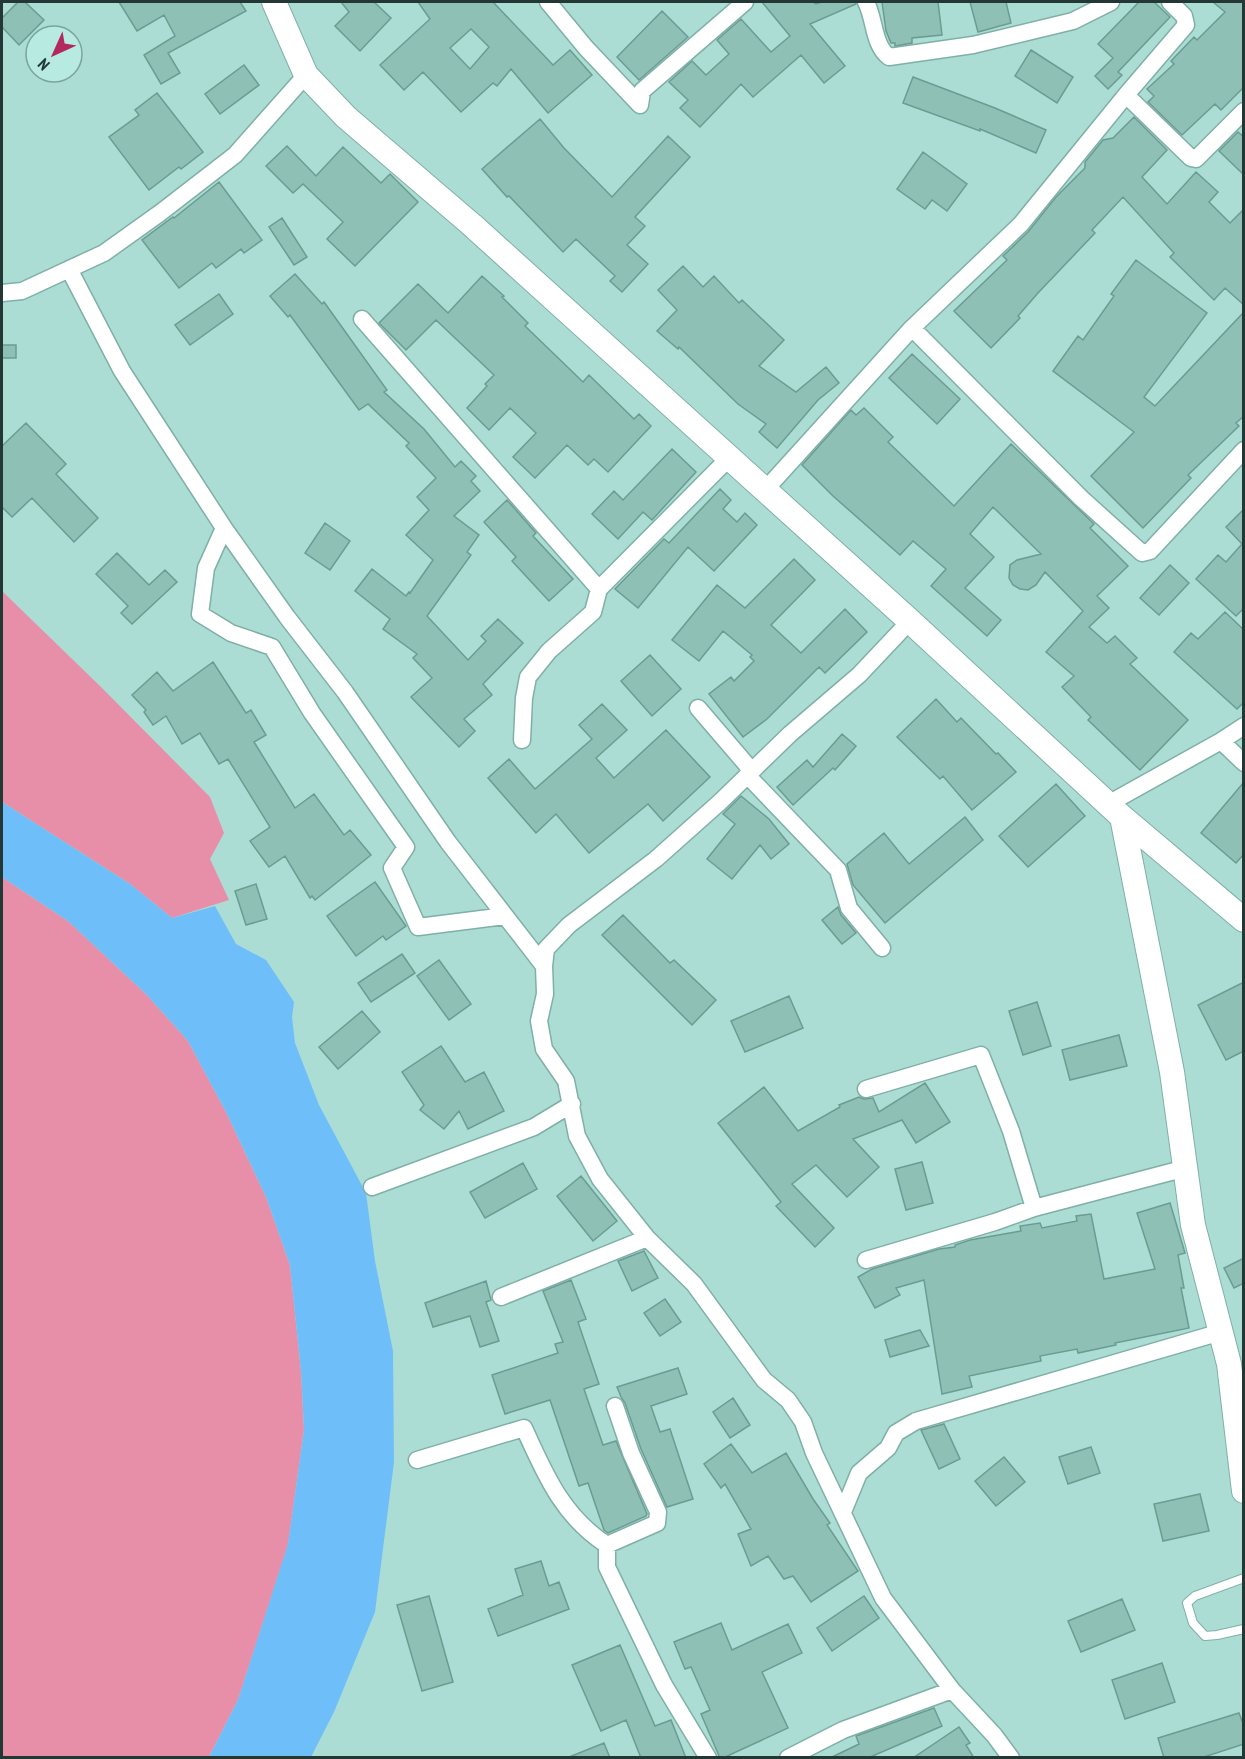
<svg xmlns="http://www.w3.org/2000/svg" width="1245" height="1759" viewBox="0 0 1245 1759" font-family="'PT Sans Narrow',sans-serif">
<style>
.green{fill:#e78fa8}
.water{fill:#6ebff9}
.building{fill:#8ec0b6;stroke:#6b9c93;stroke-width:1.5;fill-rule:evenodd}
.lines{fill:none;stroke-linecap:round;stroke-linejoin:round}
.lane-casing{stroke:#7eb0a6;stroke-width:10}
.street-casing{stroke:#7eb0a6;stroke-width:19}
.secondary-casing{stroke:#7eb0a6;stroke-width:26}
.lane{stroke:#fff;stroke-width:8}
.street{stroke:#fff;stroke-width:16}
.secondary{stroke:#fff;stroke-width:24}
</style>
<rect width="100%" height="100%" fill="#abddd4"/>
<!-- green -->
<path class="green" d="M2 591 102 688 210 797 224 833 210 859 229 900 172 918 130 884 2 802Z
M2 877 68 921 147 995 188 1041 226 1112 266 1197 290 1265 301 1371 304 1430 288 1545 238 1700 209 1757H2Z"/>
<!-- water -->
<path class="water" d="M2 802 130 884 172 918 215 906 236 944 266 960 294 1002 292 1017 295 1043 319 1105 366 1193 375 1261 393 1351 394 1462 375 1612 334 1712 311 1757H209L238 1700 288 1544 304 1430 301 1371 290 1265 266 1197 226 1112 188 1041 147 995 68 921 2 877Z"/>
<!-- building -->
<path class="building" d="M18 2H25L44 20 19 45 2 27V18Z
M119 2H240L246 11 168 53 180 73 161 84 144 55 175 36 164 15 137 31Z
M341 2H374L391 18 360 51 335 26 349 12Z
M418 2H493L553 65 570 50 592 75 548 113 511 69 497 86 493 83 461 112 423 72 404 90 380 65 430 19ZM471 29 489 47 470 69 450 48Z
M762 2H813L816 4 822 2H856V4L810 24 845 66 824 83 801 55 753 97 741 84 700 127 680 108 688 100 669 82 692 61 706 75 729 54 717 40 741 19 771 52 790 36Z
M882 2H938L942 35 912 38V43L895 46V43H891L886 31Z
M970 2H1006L1011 23 978 32Z
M1139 2H1154L1170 17 1118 72 1122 75 1108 89 1095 76 1113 58 1098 44Z
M1213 2H1244V87L1221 110 1215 104 1182 135 1148 102 1154 96 1147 89 1174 64 1171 61 1194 37 1197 40 1225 12Z
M662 11 688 37 639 80 617 57Z
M1031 50 1073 77 1057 103 1015 76Z
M244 65 259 85 220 114 205 94Z
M913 77 995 108 1046 130 1036 153 980 129V131L903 103Z
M157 93 203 152 181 169 179 167 149 190 109 137 139 115 135 110Z
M1134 117 1167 150 1142 177 1167 204 1196 172 1218 192 1209 202 1230 223 1244 209V305L1225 288 1214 300 1170 257 1174 253 1123 197 1092 230 1095 233 1038 293 1018 316 1020 318 991 348 954 311 1007 260 1003 256 1028 232 1056 197 1085 168V162L1103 140 1113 138Z
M540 119 564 148 612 197 668 136 690 157 635 217 645 226 627 245 648 264 622 292 610 281 615 276 576 239 563 252 509 196 507 197 482 169Z
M1238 132 1244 137V175L1219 151Z
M287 146 316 176 343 147 381 183 390 174 418 202 355 266 327 239 343 222 303 184 293 193 266 166Z
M923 152 967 184 947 211 932 200 925 209 897 189Z
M219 182 262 240 244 253 241 249 216 268 212 263 179 288 142 240 173 217 174 218Z
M282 218 307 257 294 265 269 227Z
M1136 260 1207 313 1144 397 1155 406 1244 312V416L1236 423 1239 426 1188 475 1191 478 1143 528 1091 476 1134 432 1053 371 1078 336 1083 340 1114 296 1111 294Z
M683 266 703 287 714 276 739 303 742 300 784 340 759 366 796 392 826 367 839 383 818 400 777 448 759 432 766 424 738 404 679 347 678 349 657 331 677 310 658 290Z
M295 274 322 304 324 302 387 390 384 392 424 429 455 467 461 461 476 476 471 481 480 491 454 516 479 535 467 552 471 555 427 616 468 660 486 641 481 636 498 619 523 643 483 684 492 695 464 719 475 731 459 747 411 697 432 678 413 658 417 654 383 629 390 619 355 591 372 569 406 596 409 592 410 593 433 560 406 535 429 510 417 497 436 478 406 446 409 443 368 404 359 410 290 315 288 317 270 296Z
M482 276 504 296 502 297 528 323 525 326 583 382 589 375 634 419 639 414 651 426 608 472 594 459 588 465 567 445 535 478 513 457 536 433 510 408 489 430 467 408 487 386 485 384 494 375 436 320 406 350 379 323 418 284 448 313Z
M219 294 233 314 190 345 175 325Z
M2 345H16V358H2Z
M912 354 960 399 937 424 889 378Z
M864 408 893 437 888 442 954 506 1011 444 1092 522 1094 524 1090 528 1128 566 1097 596 1109 608 1089 627 1107 643 1115 636 1137 658 1130 664 1188 720 1140 770 1088 720 1091 717 1062 687 1074 676 1046 652 1083 611 1045 572 1036 585 1028 590 1020 589 1013 585 1009 578 1010 565 1017 560 1041 554 993 507 970 534 994 557 965 588 1001 620 987 636 931 586 946 569 913 541 900 555 833 496 802 465 851 410 856 415Z
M26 423 66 464 56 474 98 518 74 542 32 498 12 517 2 507V446Z
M672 449 696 472 652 520 643 512 618 539 592 514 614 491 623 500Z
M720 489 731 500 723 509 737 522 745 513 757 525 714 571 688 547 638 608 615 589 664 539 669 543Z
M507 500 536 533 533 536 573 579 549 601 512 561 516 557 484 522Z
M1244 509V608L1236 616 1196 579 1218 555 1226 562 1242 544 1226 527Z
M325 523 350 541 330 570 305 553Z
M117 553 149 585 165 570 177 582 132 624 121 613 128 606 96 574Z
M794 559 815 580 771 625 801 653 845 609 867 632 825 673 819 667 767 719 743 737 709 694 731 677 734 681 754 661 750 657 752 655 723 631 699 661 672 640 717 585 745 608Z
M1170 565 1189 583 1159 615 1140 598Z
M1225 612 1244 630V702L1237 709 1174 652 1191 633 1198 639Z
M650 655 681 689 652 716 621 681Z
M213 662 246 713 251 710 266 735 254 742 295 808 314 794 344 835 350 830 371 855 315 900 312 896 310 898 285 856 269 867 250 841 270 827 228 759 219 764 200 733 182 744 166 716 153 725 144 712 146 710 132 695 157 672 173 691Z
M936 699 957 722 961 718 996 754 998 753 1016 772 972 810 943 776 940 779 897 737Z
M602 704 627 730 596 758 614 778 666 730 710 777 663 821 648 804 589 853 556 814 536 833 488 778 509 759 535 789 592 739 579 725Z
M842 734 856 746 835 770 833 768 793 805 777 787 807 760 813 767Z
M1244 782V854L1236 863 1201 833Z
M1056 784 1085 816 1028 867 999 836Z
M741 796 769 819 789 844 771 859 760 845 732 879 707 859 735 824 723 814Z
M965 817 983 840 885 923 853 885 847 864 884 833 909 864Z
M375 882 406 926 386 940 383 936 356 956 327 916Z
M256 884 267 919 246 925 235 891Z
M838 907 841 915 856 933 842 944 822 920Z
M623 915 670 963 674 960 716 1000 692 1025 602 935Z
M402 954 415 973 371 1002 358 983Z
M439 960 471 1004 449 1020 417 976Z
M1244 982V1051L1226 1060 1198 1005Z
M789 996 803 1028 745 1052 731 1021Z
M1037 1002 1051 1046 1023 1055 1009 1011Z
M362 1011 380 1032 338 1069 319 1047Z
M1119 1035 1127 1066 1070 1080 1062 1050Z
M441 1046 465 1082 484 1072 504 1111 468 1129 459 1111 444 1129 420 1110 424 1105 402 1072Z
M925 1083 950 1122 916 1143 902 1120 853 1139 879 1167 847 1197 816 1165 792 1184 834 1228 815 1247 776 1206 781 1202 718 1123 764 1087 798 1131 840 1107 839 1105 859 1097 864 1099 873 1098 879 1112Z
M922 1162 933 1203 906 1210 895 1169Z
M523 1163 537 1189 485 1218 470 1192Z
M581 1176 617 1221 593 1241 557 1196Z
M1170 1203 1185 1253 1178 1255 1184 1288H1181L1189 1328 1115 1343 1116 1345 1078 1353 1077 1349 1040 1356 1041 1361 969 1376 972 1387 942 1394 924 1280 896 1288 900 1295 875 1308 858 1277 872 1269 939 1249 955 1247V1245L970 1240 1021 1231 1020 1226 1040 1223 1042 1228 1077 1221 1076 1216 1091 1214 1104 1279 1155 1269 1137 1213Z
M644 1251 658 1278 632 1291 618 1261Z
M1244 1258V1283L1234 1288 1224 1268Z
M571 1280 586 1319 578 1322 599 1384 584 1389 603 1445 616 1441 647 1514 646 1516 608 1533 604 1530 588 1483 579 1486 550 1400 505 1414 492 1375 558 1353 555 1344 563 1342 543 1291Z
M486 1281 491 1300 486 1302 499 1341 480 1347 470 1316 433 1327 425 1303Z
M665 1299 681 1322 660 1336 644 1313Z
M920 1330 929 1346 890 1357 885 1340Z
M678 1368 687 1394 651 1406 660 1432 670 1429 693 1499 667 1507 641 1449 625 1403 621 1397 617 1387Z
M733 1398 750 1425 730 1438 713 1412Z
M944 1424 960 1459 939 1469 921 1430Z
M731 1444 752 1473 786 1453 813 1499 830 1523 827 1525 858 1571 811 1602 793 1576 784 1579 768 1556 751 1566 738 1534 751 1529 725 1484 721 1488 704 1464Z
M1091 1447 1100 1473 1068 1484 1059 1457Z
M1004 1457 1025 1482 996 1506 975 1481Z
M1200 1494 1209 1531 1163 1541 1154 1504Z
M541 1561 549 1586 559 1582 569 1609 498 1636 488 1609 523 1595 515 1569Z
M429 1596 453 1682 422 1691 397 1605Z
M864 1596 879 1618 832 1651 817 1628Z
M1122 1599 1135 1630 1081 1652 1068 1621Z
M721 1623 732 1650 788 1624 802 1653 762 1672 788 1728 723 1758H720L701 1714 710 1710 691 1667 685 1669 674 1642Z
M620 1645 655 1726 671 1720 686 1758H641L626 1720 601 1731 572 1665Z
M1162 1663 1175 1702 1125 1719 1112 1680Z
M934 1708 942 1726 868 1758H830L859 1744 856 1736Z
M1239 1713 1244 1726V1744L1201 1758H1164L1158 1738Z
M959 1727 970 1743 966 1745 974 1758H913Z
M604 1743 610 1758H569V1757Z"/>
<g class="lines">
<defs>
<path id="lane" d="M1244 1578 1195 1596 1187 1603 1193 1623 1205 1636 1217 1635 1244 1629"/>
<path id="street" d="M548 2 586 48 640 105
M866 2C875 19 873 45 889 57L973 45 1073 21 1111 2
M1126 95 1191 158 1196 159 1244 111
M640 105 642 91 745 2
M69 269 122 371 224 528 287 617 345 692 448 842 544 966
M2 293 22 291 104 253 160 213 235 155 306 75
M362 319 599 589
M912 328 1081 498 1142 553 1150 551 1244 450
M765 490 912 328 1021 224 1126 95 1186 25 1184 16 1170 2
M224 528 206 568 200 614 231 633 272 647 312 713 406 847 392 868 418 927 505 916
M910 621 859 675 790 734 720 802 656 859 569 925 546 949 544 966 545 994 539 1021 544 1049 566 1081 577 1136 600 1179 647 1238 694 1284 764 1380 788 1400 803 1422 814 1453 883 1598 952 1690 994 1735 1011 1758
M698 708 752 771
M522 740 524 698 528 677 549 651 593 612 599 589 730 457
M1221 741 1244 763
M747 775 838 870 849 908 882 948
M1108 804 1221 741 1244 726
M866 1089 981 1055 1011 1131 1034 1208
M372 1187 534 1127 572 1104
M866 1260 995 1222 1034 1208 1186 1168
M501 1297 647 1238
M615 1406 631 1453 658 1512 657 1523 607 1545V1567L664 1685 708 1758
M417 1460 524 1428C545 1474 562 1516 607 1545
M843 1512 859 1473 888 1448 896 1433 916 1421 1221 1332
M788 1758 843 1730 952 1690"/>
<path id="secondary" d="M274 2 306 75 346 117 472 225 910 621 1122 817 1244 920
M1122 817 1172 1072 1193 1225 1229 1364 1244 1491"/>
</defs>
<!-- lane casing -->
<use href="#lane" class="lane-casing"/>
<!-- street casing -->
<use href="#street" class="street-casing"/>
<!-- secondary casing -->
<use href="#secondary" class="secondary-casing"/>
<!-- lane -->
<use href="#lane" class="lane"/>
<!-- street -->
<use href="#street" class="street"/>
<!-- secondary -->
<use href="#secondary" class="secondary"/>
</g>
<!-- border -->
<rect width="1245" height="1759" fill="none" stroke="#233834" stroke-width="6"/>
<!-- north arrow -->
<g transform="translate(54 54) rotate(225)"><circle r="28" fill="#b7ebe1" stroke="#7ca39c" stroke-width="1.5"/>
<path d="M0-4.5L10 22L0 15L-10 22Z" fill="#b42861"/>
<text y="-9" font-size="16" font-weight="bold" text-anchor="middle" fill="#233834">N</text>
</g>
</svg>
